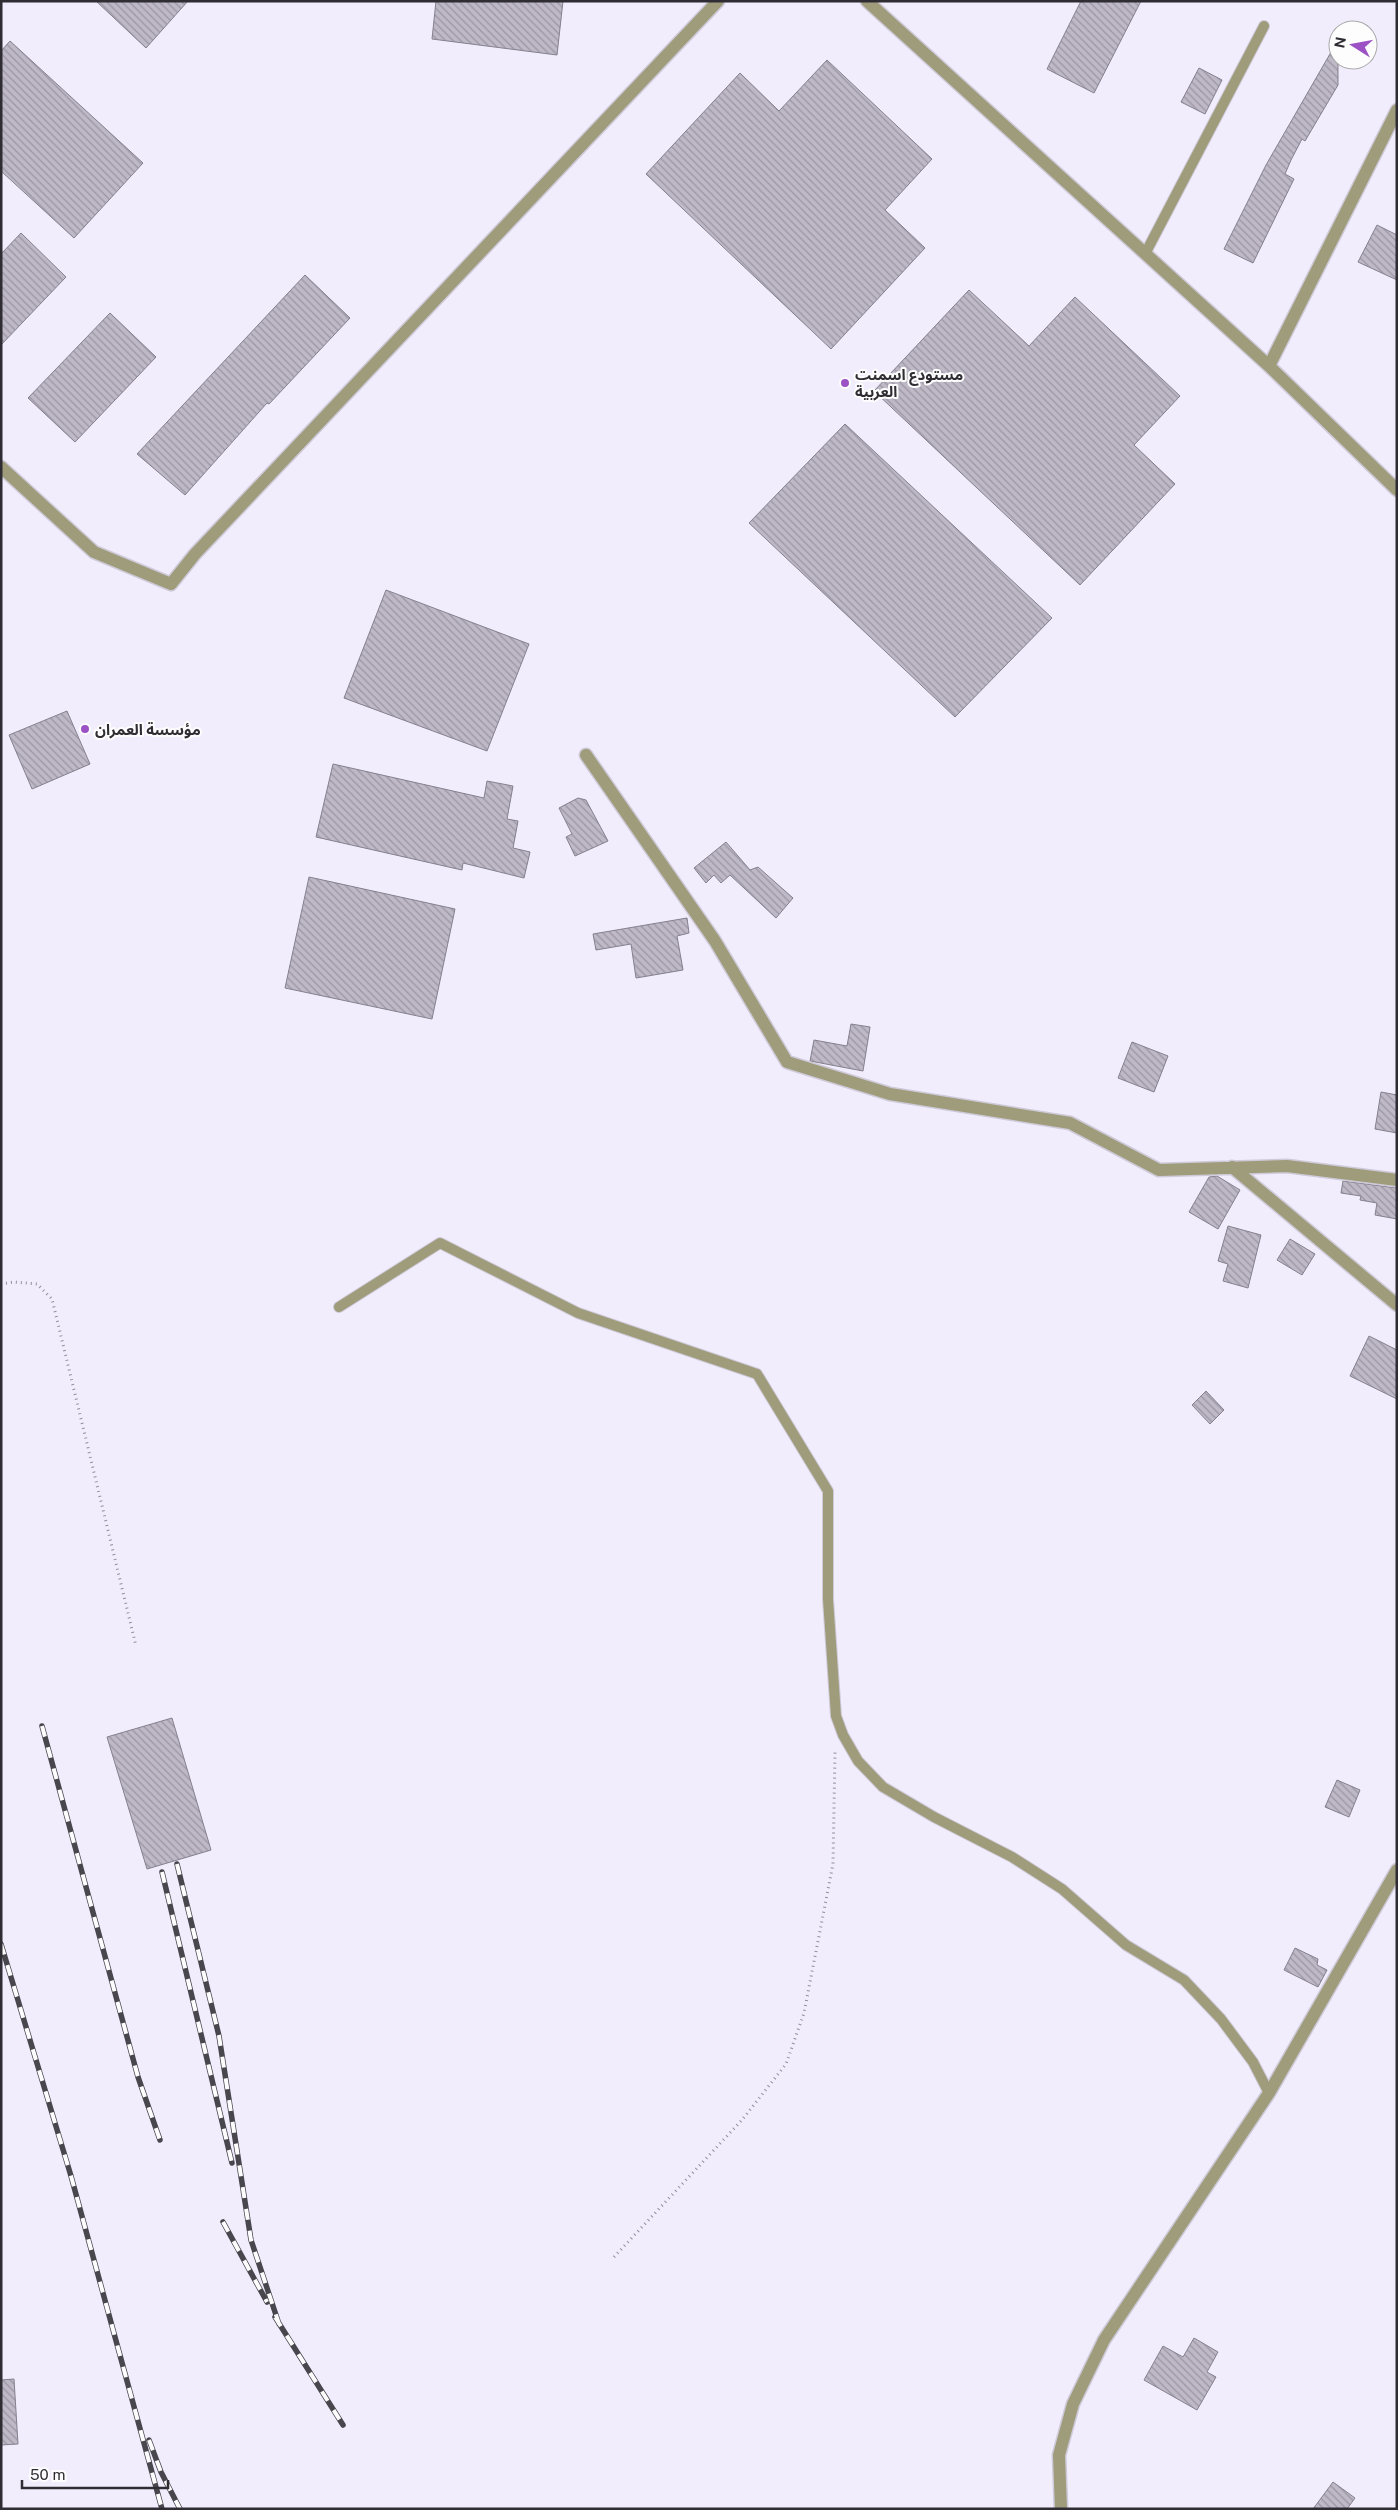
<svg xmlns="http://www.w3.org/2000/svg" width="1398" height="2510" viewBox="0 0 1398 2510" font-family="'Public Sans','Noto Sans Arabic',sans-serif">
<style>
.building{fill:url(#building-back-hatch);stroke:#85808e}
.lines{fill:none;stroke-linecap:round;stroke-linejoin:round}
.service-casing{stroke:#cfcad9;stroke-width:12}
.minor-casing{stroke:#cfcad9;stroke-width:15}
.path{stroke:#928e99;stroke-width:3;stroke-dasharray:1 4;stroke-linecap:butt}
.service{stroke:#9e9c7b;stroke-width:10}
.minor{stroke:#9e9c7b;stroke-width:12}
.rail-casing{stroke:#49474e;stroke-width:5.5}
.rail{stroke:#fdfdfd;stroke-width:4;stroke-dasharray:11;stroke-linecap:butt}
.poi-dot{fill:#9c52c4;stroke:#fdfdfd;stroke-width:2}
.labels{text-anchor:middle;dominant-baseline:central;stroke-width:4;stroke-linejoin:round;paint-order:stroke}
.poi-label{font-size:15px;font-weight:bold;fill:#2f2d33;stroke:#fdfdfd;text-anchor:start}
</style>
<defs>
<pattern id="building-back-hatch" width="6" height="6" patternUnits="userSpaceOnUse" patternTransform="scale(1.25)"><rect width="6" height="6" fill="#beb8c7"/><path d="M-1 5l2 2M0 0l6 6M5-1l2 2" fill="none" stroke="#9b96a2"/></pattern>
</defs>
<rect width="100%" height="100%" fill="#f2edfd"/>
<!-- building -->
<path class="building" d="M96 1H188L146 48Z
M436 1H563L557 55 432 39Z
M1081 1H1141L1094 93 1047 69Z
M1338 40V85L1305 141 1302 139 1291 160 1285 174 1294 179 1253 263 1224 249 1266 165Z
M10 41 143 163 74 238 1 171V51Z
M827 60 932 159 885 210 925 248 831 349 646 174 740 73 779 111Z
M1199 68 1222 80 1205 114 1181 102Z
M1377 225 1397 235V280L1358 262Z
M21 233 66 277 1 345V254Z
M305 275 350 318 269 404 267 403 185 495 137 454Z
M969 290 1029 346 1075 297 1180 396 1134 445 1175 484 1080 585 874 391Z
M110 313 156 357 75 442 28 398Z
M845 424 1052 618 955 717 749 523Z
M386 590 529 644 487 751 344 698Z
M67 711 90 764 32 789 9 735Z
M333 764 484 798 487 781 513 786 507 819 518 821 513 848 530 852 524 878 463 863 462 870 316 837Z
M578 798 586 800 608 841 575 856 566 837 572 834 559 808Z
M726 842 750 870 758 867 793 898 776 918 730 875 721 883 714 875 706 883 694 868Z
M309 877 455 909 432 1019 285 988Z
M687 918 689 933 677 936 683 970 636 978 631 944 596 950 593 934Z
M851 1024 870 1027 863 1071 810 1061 814 1040 847 1046Z
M1132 1042 1168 1056 1154 1092 1118 1078Z
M1381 1092 1397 1095V1133L1375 1129Z
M1217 1176 1240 1190 1218 1229 1189 1212 1209 1177Z
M1343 1181 1397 1188V1219L1375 1215 1377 1203 1360 1200 1361 1196 1341 1193Z
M1228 1226 1261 1235 1248 1288 1223 1281 1228 1264 1218 1261Z
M1290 1239 1315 1254 1302 1275 1277 1260Z
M1369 1336 1397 1350V1399L1350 1376Z
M1206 1391 1224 1410 1210 1424 1192 1405Z
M172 1718 211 1850 147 1869 107 1737Z
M1337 1780 1360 1790 1349 1817 1325 1807Z
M1295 1948 1318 1959 1317 1965 1327 1970 1318 1987 1284 1970Z
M1194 2338 1218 2352 1207 2372 1216 2377 1197 2410 1144 2380 1163 2346 1183 2357Z
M14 2379 18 2444 1 2445V2380Z
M1333 2482 1355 2498 1347 2509H1313Z"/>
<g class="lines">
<defs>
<path id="service" d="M1145 254 1264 26
M339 1307 440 1243 578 1313 757 1374 828 1491V1599L836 1716 843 1735 858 1761 883 1787 934 1817 1012 1857 1062 1889 1126 1945 1184 1980 1221 2019 1253 2062 1269 2093"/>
<path id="minor" d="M867 1 1269 366 1397 490
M1269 366 1397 110
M1 467 94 552 171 584 195 554 718 1
M586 755 715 941 787 1062 890 1094 1070 1123 1159 1170 1287 1166 1397 1180
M1232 1167 1397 1305
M1061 2509 1059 2455 1073 2404 1104 2340 1269 2093 1397 1870"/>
</defs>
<!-- service casing -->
<use href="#service" class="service-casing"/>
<!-- minor casing -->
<use href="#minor" class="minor-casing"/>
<!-- path -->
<path class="path" d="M1 1284 14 1282 37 1284 52 1299 136 1646
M614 2257 742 2120 786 2064 804 2013 833 1864 835 1752"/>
<!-- service -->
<use href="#service" class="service"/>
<!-- minor -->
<use href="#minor" class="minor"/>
<defs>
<path id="rail" d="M42 1726 138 2077 160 2140
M177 1864 219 2036 251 2240 279 2324
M162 1872 232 2163
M1 1944 71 2176 162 2509
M223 2222 267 2302
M275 2317 343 2425
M149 2440 161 2472 180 2509"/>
</defs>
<!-- rail casing -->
<use href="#rail" class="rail-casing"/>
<!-- rail -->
<use href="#rail" class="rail"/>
</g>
<!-- markers -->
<g class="poi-dot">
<circle cx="845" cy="383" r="5"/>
<circle cx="85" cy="729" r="5"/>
</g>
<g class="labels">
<!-- poi labels -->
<g class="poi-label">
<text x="855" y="374">مستودع اسمنت<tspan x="855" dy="17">العربية</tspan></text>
<text x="95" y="729">مؤسسة العمران</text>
</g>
</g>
<!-- border -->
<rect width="1398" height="2510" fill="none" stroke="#2f2d33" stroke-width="5"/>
<!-- north arrow -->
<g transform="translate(1353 45) rotate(281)"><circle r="24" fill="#fdfdfd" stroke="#abaaac"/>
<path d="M0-4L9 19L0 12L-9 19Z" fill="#9c52c4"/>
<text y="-8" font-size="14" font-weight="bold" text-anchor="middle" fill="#2f2d33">N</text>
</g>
<!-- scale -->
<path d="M22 2480v8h146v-8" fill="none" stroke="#2f2d33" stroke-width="2.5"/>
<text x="30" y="2480" font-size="15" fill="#2f2d33" stroke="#fdfdfd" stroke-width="4" paint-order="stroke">50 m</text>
</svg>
